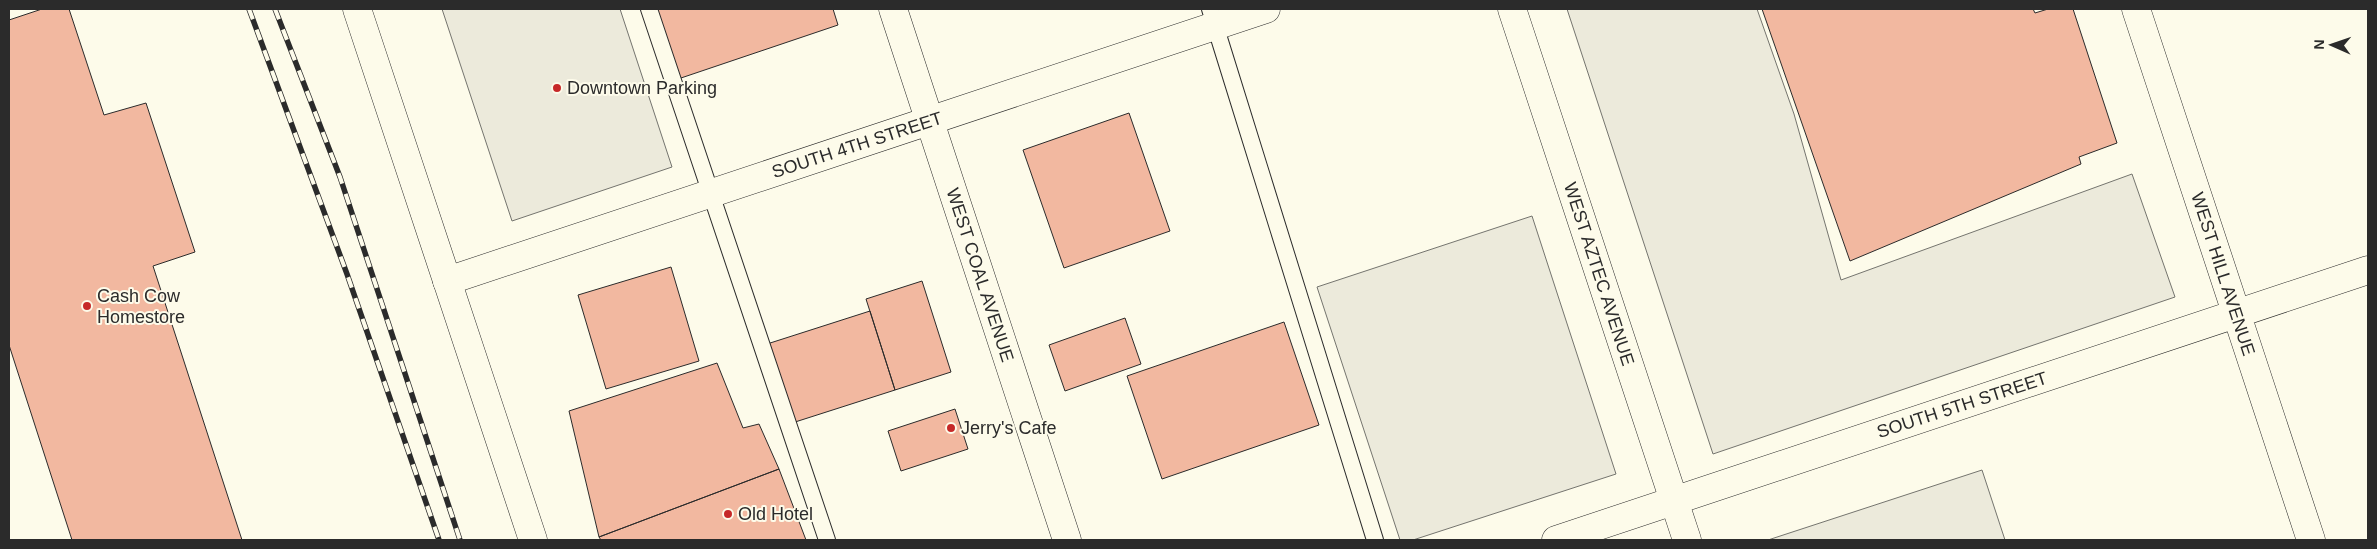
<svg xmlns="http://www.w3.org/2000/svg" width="2377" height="549" viewBox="0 0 2377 549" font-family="Arial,sans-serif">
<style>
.parking{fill:#eceadb;stroke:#74746e}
.building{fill:#f2b8a0;stroke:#2b2b2b}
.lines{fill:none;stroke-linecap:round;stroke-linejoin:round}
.lane-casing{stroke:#2b2b2b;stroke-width:18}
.street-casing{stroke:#2b2b2b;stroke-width:29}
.secondary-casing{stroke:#2b2b2b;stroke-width:29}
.primary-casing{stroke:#2b2b2b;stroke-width:29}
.lane{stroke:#fdfbea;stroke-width:16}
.street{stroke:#fdfbea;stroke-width:28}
.secondary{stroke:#fdfbea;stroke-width:28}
.primary{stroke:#fdfbea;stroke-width:28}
.rail-casing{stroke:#2b2b2b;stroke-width:5.5}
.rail{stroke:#fdfbea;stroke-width:4;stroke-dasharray:11;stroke-linecap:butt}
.poi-dot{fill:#c62828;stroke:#fdfbea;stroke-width:2}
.labels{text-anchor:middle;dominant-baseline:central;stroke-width:4;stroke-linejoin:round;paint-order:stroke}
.poi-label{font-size:18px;fill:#2b2b2b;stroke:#fdfbea;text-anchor:start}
.street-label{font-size:18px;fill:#2b2b2b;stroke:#fdfbea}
</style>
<rect width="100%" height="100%" fill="#fdfbea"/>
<!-- parking -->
<path class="parking" d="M442 9H620L672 167 512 221Z
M1567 9H1757L1794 114 1841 280 2132 174 2175 297 1713 454Z
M1532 216 1616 474 1413 540H1400L1317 287Z
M1982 470 2005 540H1768Z"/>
<!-- building -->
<path class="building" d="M42 9H69L104 115 146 103 195 252 153 266 242 540H72L9 345V20Z
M655 9H833L838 25 678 79Z
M1762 9H2033L2035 13 2048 9H2073L2117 143 2079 157 2081 164 1850 261Z
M1129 113 1170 231 1064 268 1023 150Z
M671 267 699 361 606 389 578 295Z
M922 281 951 372 895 390 866 299Z
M870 311 895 390 792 423 767 344Z
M1125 318 1141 364 1065 391 1049 345Z
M1284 322 1319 425 1162 479 1127 376Z
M717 363 743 428 759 424 779 469 599 537 569 411Z
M955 409 968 449 901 471 888 431Z
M779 469 806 540H601L599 537Z"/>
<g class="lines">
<defs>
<path id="lane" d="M649 9 827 540
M1210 9 1375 540"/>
<path id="street" d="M893 9 1067 540
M2136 9 2311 540
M1556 540 2368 270"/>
<path id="secondary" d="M1512 9 1687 540
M447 281 1266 9"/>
<path id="primary" d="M357 9 533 540"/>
</defs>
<!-- lane casing -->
<use href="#lane" class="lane-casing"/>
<!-- street casing -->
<use href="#street" class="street-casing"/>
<!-- secondary casing -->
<use href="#secondary" class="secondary-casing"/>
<!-- primary casing -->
<use href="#primary" class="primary-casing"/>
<!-- lane -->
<use href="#lane" class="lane"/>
<!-- street -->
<use href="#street" class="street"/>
<!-- secondary -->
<use href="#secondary" class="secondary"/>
<!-- primary -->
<use href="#primary" class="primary"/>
<defs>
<path id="rail" d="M249 9 347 274 439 540
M275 9 340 177 460 540"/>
</defs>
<!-- rail casing -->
<use href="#rail" class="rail-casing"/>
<!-- rail -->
<use href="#rail" class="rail"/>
</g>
<!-- markers -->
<g class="poi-dot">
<circle cx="557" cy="88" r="5"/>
<circle cx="87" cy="306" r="5"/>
<circle cx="951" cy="428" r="5"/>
<circle cx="728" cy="514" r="5"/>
</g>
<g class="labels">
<!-- poi labels -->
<g class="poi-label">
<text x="567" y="88">Downtown Parking</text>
<text x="97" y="296">Cash Cow<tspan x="97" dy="21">Homestore</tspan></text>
<text x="961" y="428">Jerry's Cafe</text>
<text x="738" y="514">Old Hotel</text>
</g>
<!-- street labels -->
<g class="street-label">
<text transform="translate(857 145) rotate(-18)">SOUTH 4TH STREET</text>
<text transform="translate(1599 274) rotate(72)">WEST AZTEC AVENUE</text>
<text transform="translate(2223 274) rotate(72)">WEST HILL AVENUE</text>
<text transform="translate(980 275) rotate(72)">WEST COAL AVENUE</text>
<text transform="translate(1962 405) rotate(-18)">SOUTH 5TH STREET</text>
</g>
</g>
<!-- border -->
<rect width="2377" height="549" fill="none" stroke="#2b2b2b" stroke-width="20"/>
<!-- north arrow -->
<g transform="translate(2332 45) rotate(272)" stroke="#fdfbea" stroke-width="4" paint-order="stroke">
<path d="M0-4L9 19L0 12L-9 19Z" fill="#2b2b2b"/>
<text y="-8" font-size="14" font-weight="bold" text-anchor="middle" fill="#2b2b2b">N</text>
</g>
</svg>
